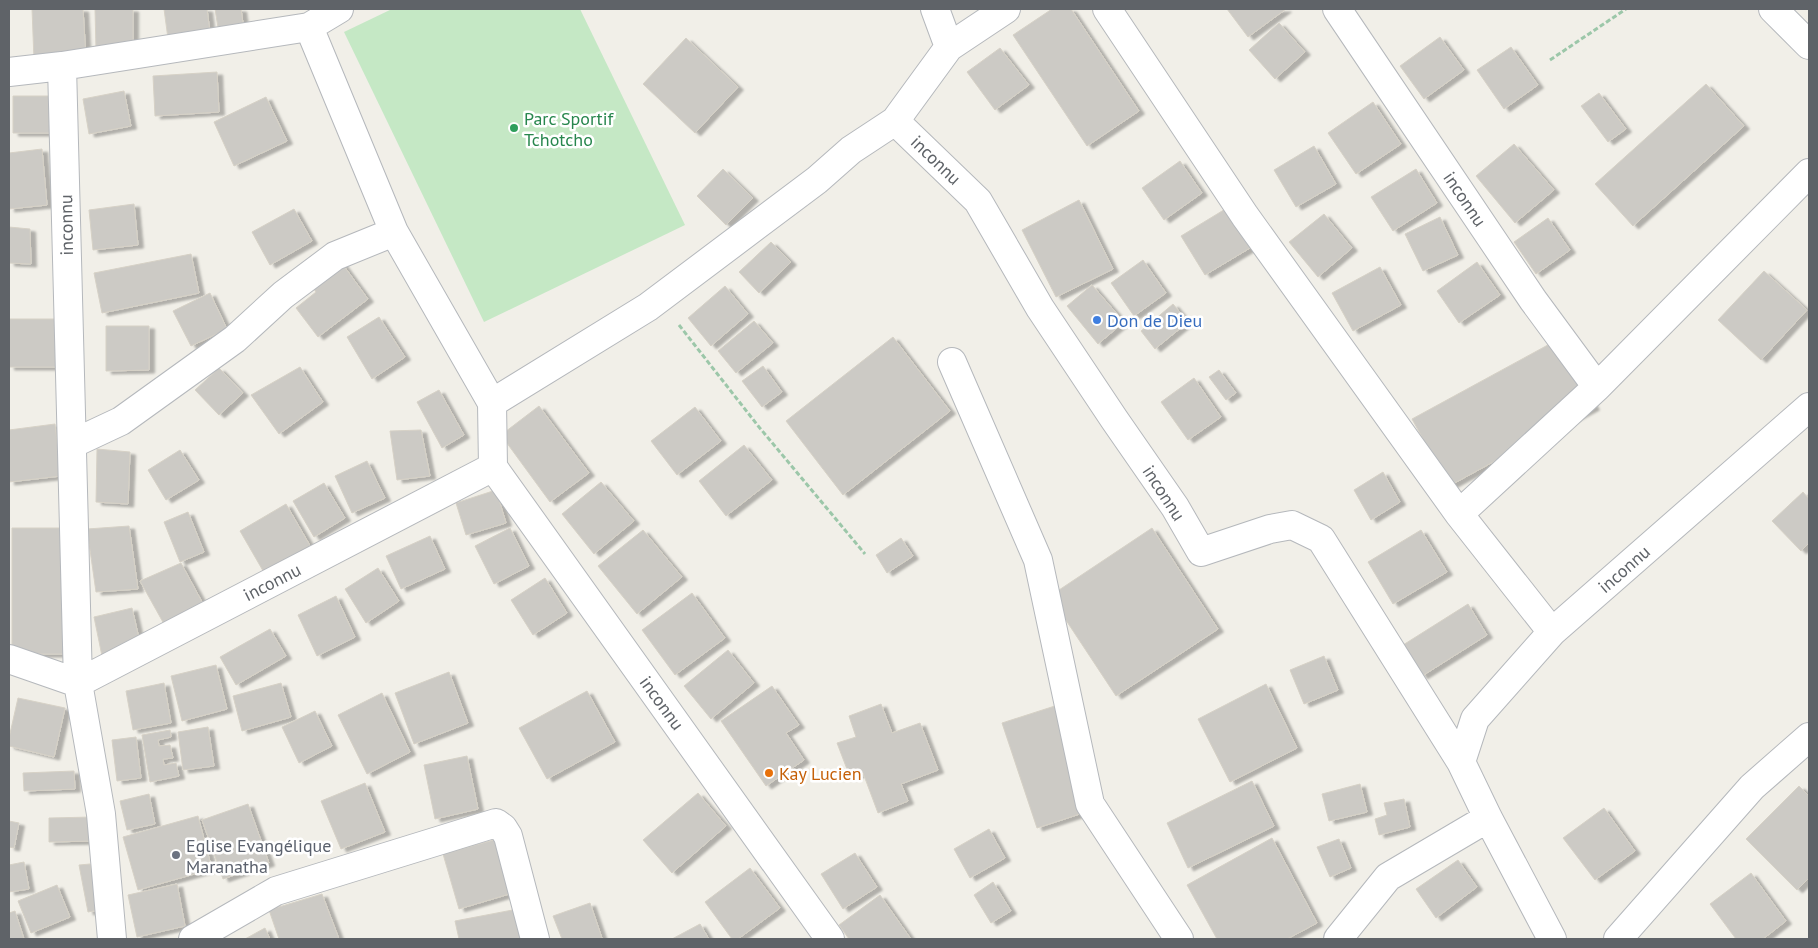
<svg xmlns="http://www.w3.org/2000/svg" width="1818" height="948" viewBox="0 0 1818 948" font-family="'PT Sans',sans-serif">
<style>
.green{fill:#c5e8c5}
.building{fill:#cccac5;stroke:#d6d1c6;filter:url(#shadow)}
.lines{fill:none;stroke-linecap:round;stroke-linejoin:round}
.minor-casing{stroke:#b5b8bc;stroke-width:30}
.path{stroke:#9cc7a9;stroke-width:3;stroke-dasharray:5 2.5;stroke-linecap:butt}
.minor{stroke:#fff;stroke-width:28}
.leisure-dot{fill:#2e9e5b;stroke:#fff;stroke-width:2}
.shop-dot{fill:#3f7fe0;stroke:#fff;stroke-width:2}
.food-dot{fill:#e8710a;stroke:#fff;stroke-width:2}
.worship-dot{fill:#6b7280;stroke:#fff;stroke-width:2}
.labels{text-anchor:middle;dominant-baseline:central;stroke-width:5;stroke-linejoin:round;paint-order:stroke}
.leisure-label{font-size:18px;fill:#27864d;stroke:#fff;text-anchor:start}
.street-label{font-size:18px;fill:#5f6368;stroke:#fff}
.shop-label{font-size:18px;fill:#366cbe;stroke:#fff;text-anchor:start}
.food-label{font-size:18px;fill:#c56008;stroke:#fff;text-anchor:start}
.worship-label{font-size:18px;fill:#5b616d;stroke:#fff;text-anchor:start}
</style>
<defs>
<filter id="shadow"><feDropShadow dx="5.5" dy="3" stdDeviation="1" flood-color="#0004"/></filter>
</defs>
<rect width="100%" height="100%" fill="#f1efe8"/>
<!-- green -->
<path class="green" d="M392 9H580L685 225 484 322 344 32Z"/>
<!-- building -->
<path class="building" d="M32 9H83L86 58 34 60Z
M95 9H133V49L96 50Z
M164 9H207L211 40 169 46Z
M215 9H241L245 37 220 40Z
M1052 9H1071L1139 111 1087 146 1013 35Z
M1227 9H1286L1248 37Z
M1279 23 1305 52 1275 79 1249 50Z
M1440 37 1464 70 1424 99 1400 66Z
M686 38 738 87 695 133 643 84Z
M1511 47 1538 85 1504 109 1477 70Z
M1000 48 1029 85 995 110 967 72Z
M217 72 219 112 155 116 153 76Z
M1706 84 1744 126 1633 226 1595 184Z
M124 91 131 126 89 134 83 99Z
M1599 93 1626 129 1608 142 1581 106Z
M13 96H54L53 133H13Z
M266 97 287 141 234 166 214 122Z
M1373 102 1401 144 1356 174 1328 133Z
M1514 144 1554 190 1515 223 1476 176Z
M1314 146 1336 184 1296 207 1274 170Z
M42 149 47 205 9 209V153Z
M1180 161 1202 193 1164 220 1142 188Z
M723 169 753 198 726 225 697 196Z
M1416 169 1437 203 1393 231 1371 197Z
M1079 200 1113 269 1056 297 1022 230Z
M134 204 138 245 93 250 89 210Z
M1227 208 1250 248 1205 275 1181 236Z
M294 209 312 241 270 265 252 232Z
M1324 214 1352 248 1318 277 1289 242Z
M1440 217 1458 255 1423 271 1405 234Z
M1548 218 1570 250 1536 274 1514 242Z
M9 227 30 229 31 264 9 263Z
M771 242 791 262 759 293 739 272Z
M191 254 199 293 102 313 94 273Z
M1143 260 1166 293 1134 316 1111 283Z
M341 262 368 299 318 337 296 308 316 292 311 285Z
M1477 262 1500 295 1459 323 1437 291Z
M1380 267 1401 305 1353 331 1332 293Z
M1764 271 1807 310 1761 360 1718 320Z
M1092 285 1124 322 1098 344 1067 306Z
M725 286 748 314 711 346 688 318Z
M210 293 227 329 191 346 173 311Z
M1173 304 1188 322 1155 349 1141 331Z
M379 317 405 357 372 379 347 337Z
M9 319H59L58 367H9Z
M754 321 773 343 736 373 718 351Z
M106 326H149V370L106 371Z
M893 337 950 411 843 495 786 421Z
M1557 340 1594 407 1449 486 1412 419Z
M763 366 782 392 762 407 742 381Z
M300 367 323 402 279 434 251 395Z
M219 368 243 393 219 415 195 390Z
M1219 370 1236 393 1226 400 1209 377Z
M1194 378 1221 417 1188 440 1161 402Z
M439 390 464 435 442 448 417 402Z
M539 406 589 473 550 502 501 435Z
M695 407 721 441 677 475 651 441Z
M55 424 61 476 9 482V430Z
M421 430 430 476 397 480 390 431Z
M744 445 772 480 726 516 699 481Z
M97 449 130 452 128 504 96 502Z
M180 450 199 480 166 500 148 470Z
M367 461 385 498 352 513 335 476Z
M1383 472 1400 502 1371 520 1354 490Z
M601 482 634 521 594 554 562 514Z
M324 483 345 518 314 537 293 501Z
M496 490 506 523 466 535 456 503Z
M1803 492 1809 499V543L1801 551 1772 521Z
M286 504 312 549 266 576 240 531Z
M188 512 204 552 180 562 164 522Z
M129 526 138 589 96 592 87 529Z
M12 528H69V654H12Z
M510 528 529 566 494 584 475 546Z
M1152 528 1218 629 1116 696 1050 596Z
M643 530 682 577 637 614 598 566Z
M1421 530 1447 572 1393 604 1368 562Z
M430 536 445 569 401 589 386 556Z
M901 538 913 556 887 573 876 555Z
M181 563 208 613 169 633 140 581Z
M378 568 399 601 366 623 345 589Z
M545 578 567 613 533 635 511 600Z
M692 593 725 638 675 675 642 630Z
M336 596 355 637 317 656 298 615Z
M1468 604 1487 635 1422 676 1403 645Z
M132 608 141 647 102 656 94 617Z
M270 629 286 656 236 685 220 657Z
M728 650 754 683 711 719 684 686Z
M1324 656 1338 690 1304 704 1290 670Z
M216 665 227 709 182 721 171 676Z
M449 672 468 723 414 744 395 693Z
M164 683 171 723 133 730 126 691Z
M281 683 291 717 242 731 233 696Z
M1266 684 1297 748 1230 782 1198 719Z
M772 686 799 725 786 733 804 760 766 786 721 721Z
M587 691 615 742 547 779 519 728Z
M382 693 410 752 367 774 338 715Z
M18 698 65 708 54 757 9 746V738Z
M881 704 892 733 920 723 938 770 901 784 908 801 878 813 863 773 850 777 837 743 856 737 849 716Z
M1061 704 1095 809 1037 828 1002 723Z
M315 711 332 746 299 763 282 727Z
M208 727 214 766 183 770 178 732Z
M170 730 171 737 158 740 159 746 170 745 173 758 163 759 164 765 176 763 179 776 150 782 142 735Z
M136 737 141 778 117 781 112 740Z
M467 756 478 809 435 819 424 765Z
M74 771 75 789 24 791 23 773Z
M1252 781 1274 826 1188 868 1167 823Z
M365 783 385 832 341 849 321 801Z
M1360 784 1367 812 1329 821 1322 794Z
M1799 786 1809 796V878L1797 890 1746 839Z
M698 793 726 826 672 873 643 840Z
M149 794 155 824 127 830 120 801Z
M1404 799 1410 827 1379 835 1375 819 1387 815 1384 803Z
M248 804 269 863 223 879 202 820Z
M1604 808 1635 851 1595 880 1563 838Z
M198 816 212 869 138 890 123 837Z
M92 817 93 841 49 842V818Z
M9 821 19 823 14 848 9 847Z
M989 829 1005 858 970 878 954 849Z
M501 838 516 892 459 909 443 854Z
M1272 838 1317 923 1287 939H1217L1187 885Z
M1339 839 1351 868 1330 877 1317 847Z
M855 853 877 887 843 909 821 874Z
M1458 860 1477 887 1436 918 1416 889Z
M24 862 29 889 9 892V865Z
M90 864 99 910 88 912 79 865Z
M750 868 780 908 738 939H732L705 902Z
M1751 873 1786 921 1763 939H1736L1710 904Z
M993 882 1011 911 991 923 974 895Z
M177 884 185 926 137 937 128 895Z
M57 885 70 917 31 933 18 901Z
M322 894 339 939H279L269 910Z
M880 895 911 939H849L839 925Z
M590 903 602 938 598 939H562L553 916Z
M523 908 528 939H459L455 921Z
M15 911 24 939H9V913Z
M700 924 709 939H672Z
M265 928 270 939H245Z"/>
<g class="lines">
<defs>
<path id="minor" d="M935 9 949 47
M1107 9 1245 216 1459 514 1552 632 1475 719 1461 762 1488 818 1552 939
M1337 9 1533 300 1597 387 1459 514
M1773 9 1809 45
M309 27 394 232 492 403 493 467 830 939
M62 66 78 683 101 814 112 939
M9 72 62 66 309 27 339 9
M895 121 978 201 1040 308 1114 419 1175 507 1201 552 1270 529 1292 525 1321 539 1461 762
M952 362 1038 560 1090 804 1179 939
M1597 387 1809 173
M492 403 648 307 817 180 851 150 895 121 949 47 1006 9
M72 444 121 421 235 339 283 295 335 256 394 232
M1552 632 1809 407
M9 659 78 683 493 467
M193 939 276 891 496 823 503 828 508 836 535 939
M1338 939 1388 877 1488 818
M1618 939 1752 787 1809 737"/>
</defs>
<!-- minor casing -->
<use href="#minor" class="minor-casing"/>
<!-- path -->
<path class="path" d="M1550 60 1626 9
M679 325 759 427 865 554"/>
<!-- minor -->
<use href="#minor" class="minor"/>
</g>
<!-- markers -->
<circle class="leisure-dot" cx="514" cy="128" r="5"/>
<circle class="shop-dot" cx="1097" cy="320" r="5"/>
<circle class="food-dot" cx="769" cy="773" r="5"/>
<circle class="worship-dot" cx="176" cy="855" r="5"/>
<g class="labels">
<!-- leisure labels -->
<g class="leisure-label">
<text x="524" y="118">Parc Sportif<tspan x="524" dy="21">Tchotcho</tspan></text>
</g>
<!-- street labels -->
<g class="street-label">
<text transform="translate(936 160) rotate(44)">inconnu</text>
<text transform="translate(1465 199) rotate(56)">inconnu</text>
<text transform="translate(66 225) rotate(-91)">inconnu</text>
<text transform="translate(1164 493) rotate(57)">inconnu</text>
<text transform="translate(1624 569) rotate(-41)">inconnu</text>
<text transform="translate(272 582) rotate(-27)">inconnu</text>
<text transform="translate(662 703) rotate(54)">inconnu</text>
</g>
<!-- shop labels -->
<g class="shop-label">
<text x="1107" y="320">Don de Dieu</text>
</g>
<!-- food labels -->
<g class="food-label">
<text x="779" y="773">Kay Lucien</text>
</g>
<!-- worship labels -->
<g class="worship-label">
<text x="186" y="845">Eglise Evangélique<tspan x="186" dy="21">Maranatha</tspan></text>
</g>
</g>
<!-- border -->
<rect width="1818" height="948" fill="none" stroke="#5f6368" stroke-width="20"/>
</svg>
